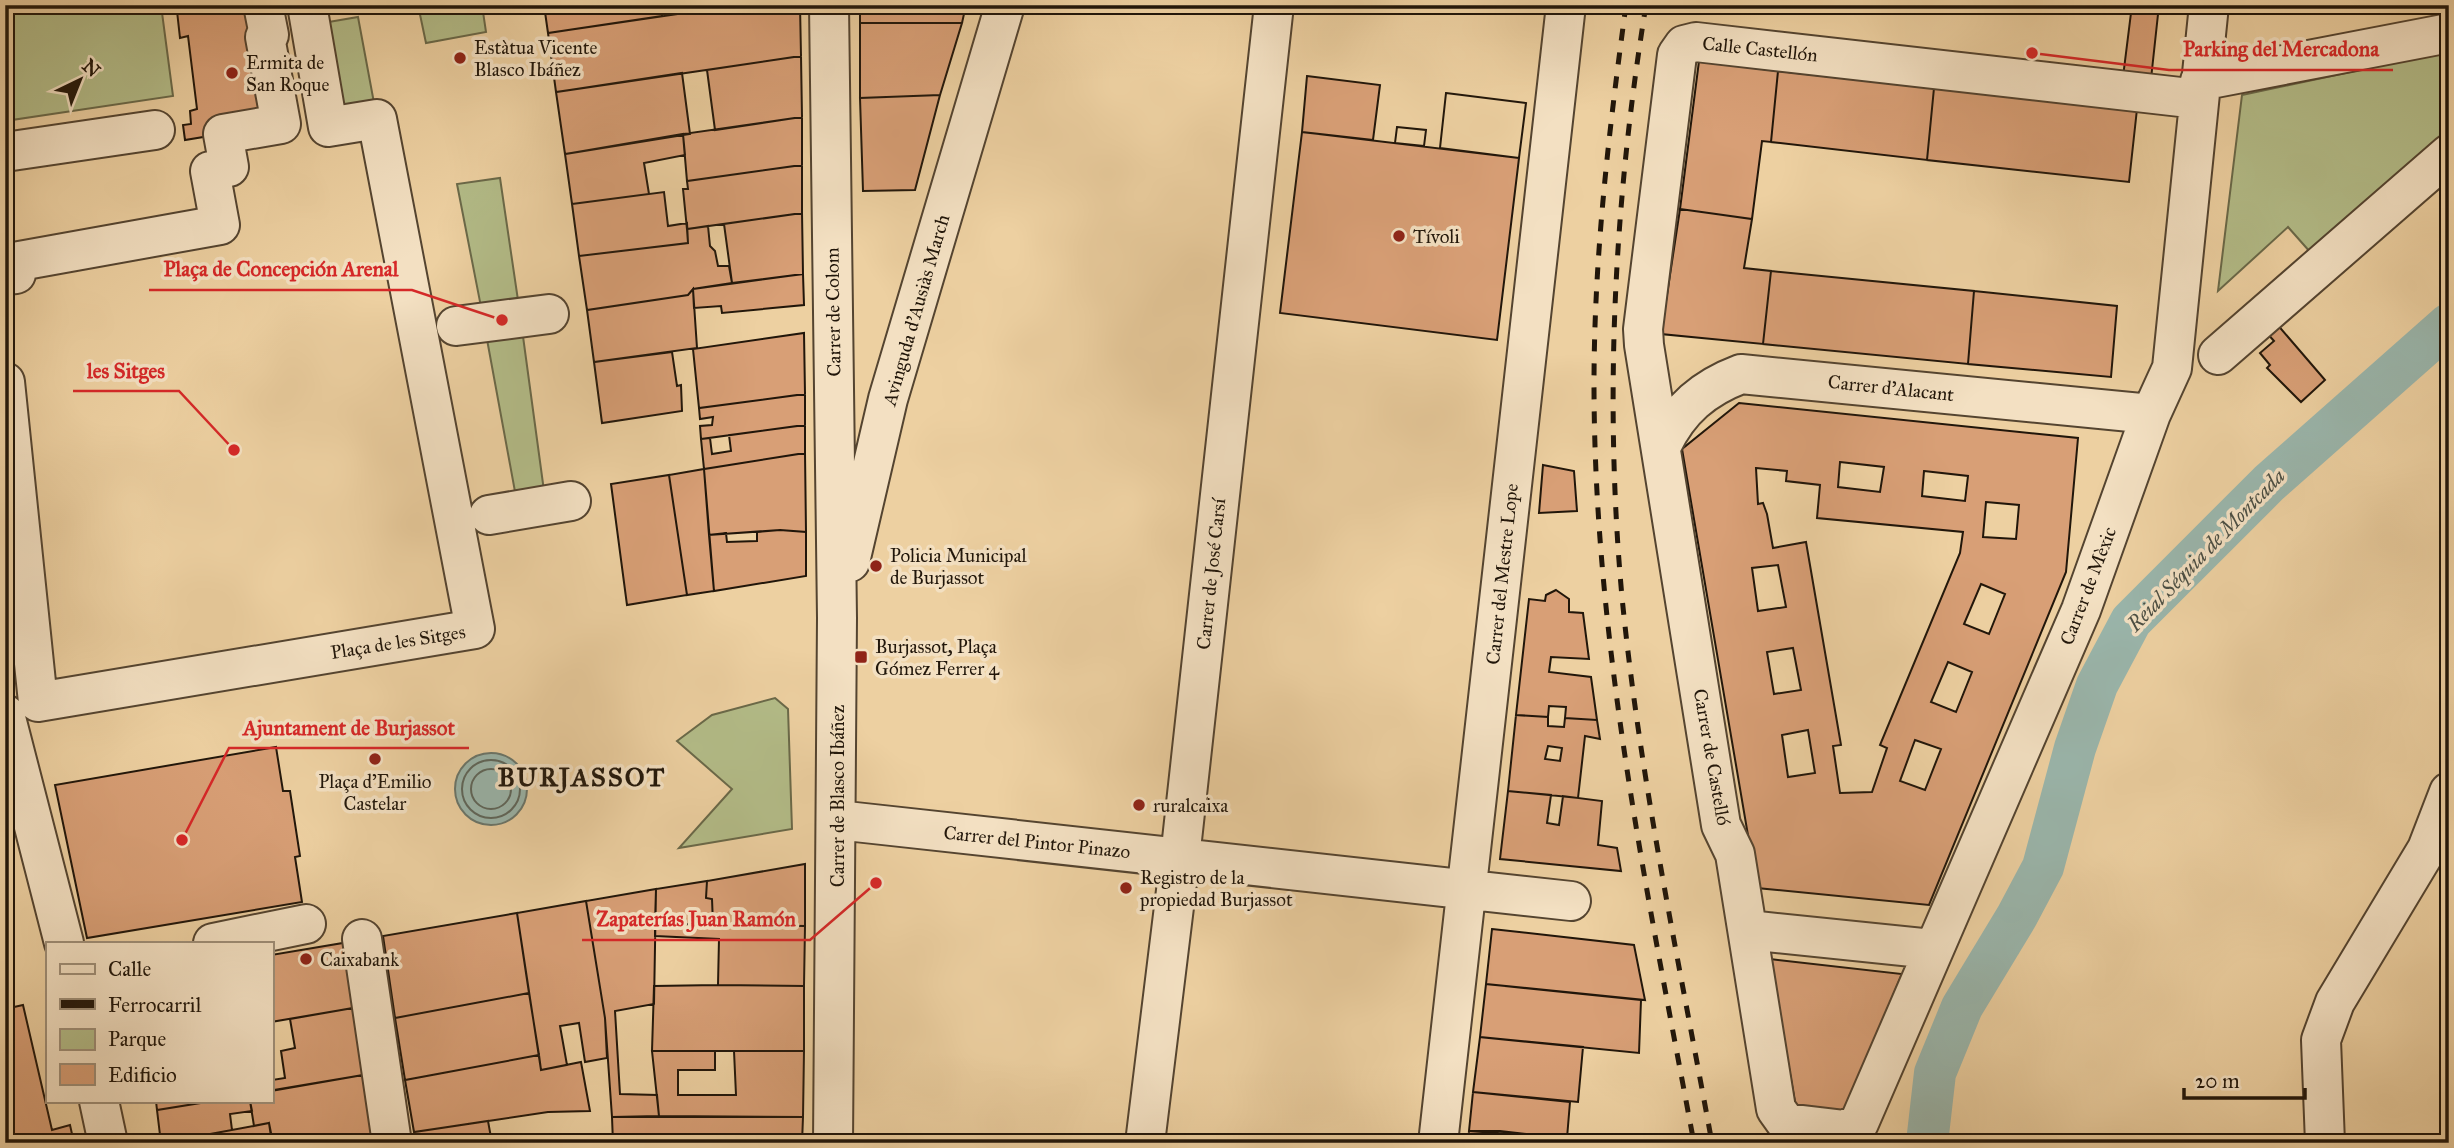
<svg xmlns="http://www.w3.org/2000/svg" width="2454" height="1148" viewBox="0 0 2454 1148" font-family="'IM FELL Great Primer',serif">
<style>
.green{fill:#b3bc88;stroke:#6a6949;stroke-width:2}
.water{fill:#9ab6ac;stroke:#6a766b;stroke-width:2}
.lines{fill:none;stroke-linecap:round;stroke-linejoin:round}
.shore{stroke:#5e665b;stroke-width:2}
.stream{stroke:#6a766b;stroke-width:12}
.canal{stroke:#9ab6ac;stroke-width:42}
.building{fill:#d89f76;stroke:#21160a;stroke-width:2;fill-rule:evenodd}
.minor-casing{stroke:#544430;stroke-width:42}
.minor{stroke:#f3e0c2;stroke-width:38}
.rail{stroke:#21160a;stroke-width:5;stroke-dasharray:12 12;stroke-linecap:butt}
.poi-dot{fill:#8f2418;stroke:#f3e0c2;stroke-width:2.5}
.labels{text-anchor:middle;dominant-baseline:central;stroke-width:7;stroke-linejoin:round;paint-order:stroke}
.poi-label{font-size:19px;fill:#21160a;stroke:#f3e0c2;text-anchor:start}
.street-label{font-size:19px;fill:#21160a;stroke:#f3e0c2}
.water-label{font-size:21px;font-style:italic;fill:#4b4e43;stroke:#f3e0c2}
.district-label{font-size:26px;font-weight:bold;letter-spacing:2px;fill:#21160a;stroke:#f3e0c2}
.leader{fill:none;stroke:#d62828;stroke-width:2.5}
.callout-dot{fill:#d62828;stroke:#f3e0c2;stroke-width:2.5}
.callout-label{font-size:21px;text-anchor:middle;font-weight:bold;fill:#d62828;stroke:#f3e0c2;stroke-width:7;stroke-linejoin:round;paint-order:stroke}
</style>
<rect width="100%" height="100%" fill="#edd0a1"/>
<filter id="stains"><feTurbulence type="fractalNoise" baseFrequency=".00286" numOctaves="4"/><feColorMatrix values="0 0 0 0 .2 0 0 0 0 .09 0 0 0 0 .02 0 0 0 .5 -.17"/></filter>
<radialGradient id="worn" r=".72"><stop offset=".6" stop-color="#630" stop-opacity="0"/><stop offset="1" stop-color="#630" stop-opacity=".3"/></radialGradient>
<!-- green -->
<path class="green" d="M5 5H161L173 96 5 121Z
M418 5H482L486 32 426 43Z
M358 17 377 119 328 127 311 25Z
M2449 51V132L2311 253 2288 227 2218 291 2242 95Z
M500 178 519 307 482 312 457 184Z
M522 329 544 491 516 497 486 334Z
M775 698 788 709 792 829 679 848 732 789 677 741 712 715Z"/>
<!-- water -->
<path class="water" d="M455 789a36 36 0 1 1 72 0a36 36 0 1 1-72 0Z"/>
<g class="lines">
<!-- shore -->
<path class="shore" d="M462 789a29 29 0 1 1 58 0a29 29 0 1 1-58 0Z
M471 789a20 20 0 1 1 40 0a20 20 0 1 1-40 0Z"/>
<!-- stream -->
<path class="stream" d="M2361 402 2364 404"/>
<!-- canal -->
<path class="canal" d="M1927 1143 1935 1073 1962 1007 2017 916 2043 867 2075 748 2097 685 2131 621 2269 483 2449 324"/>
</g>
<!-- building -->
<path class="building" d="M194 5H263L281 124 185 140 183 125 191 124 190 111 197 109 188 36 180 38 177 11Z
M544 5H662V16L548 33Z
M800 5 801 56 556 92 548 33 739 5Z
M860 5H966L962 23H860Z
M2132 5H2159L2151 79 2123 77Z
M860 23H962L940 95 860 98Z
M801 56 802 117 715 130 707 70Z
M1699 61 1778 71 1771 142 1762 141 1752 219 1680 209Z
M1778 71 1934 88 1927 160 1771 142Z
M682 73 690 134 565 154 556 92Z
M1307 76 1380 85 1373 140 1302 132Z
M1934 88 2137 109 2129 182 1927 160Z
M1446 93 1526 103 1519 158 1440 148Z
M1446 93 1526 103 1519 158 1440 148Z
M940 95 915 190 863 191 860 98Z
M802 117V165L687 181 683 134Z
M1397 127 1426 130 1424 146 1395 143Z
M1397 127 1426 130 1424 146 1395 143Z
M1302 132 1519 158 1497 340 1280 313Z
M683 134 685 155 644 163 649 194 572 204 565 154Z
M802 165V213L687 229 683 189H688L687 181Z
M664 192 668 226 687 223 688 243 579 256 572 204Z
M1680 209 1752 219 1744 268 1771 271 1763 344 1661 334Z
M802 213 803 274 732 283 724 224Z
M708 226 710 246 715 251 718 266H729L732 283 693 289 688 295 587 310 579 256 688 243 687 229Z
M1771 271 1974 291 1968 364 1763 344Z
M803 274 804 305 722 313 721 306 694 308 693 289Z
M693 289 697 348 594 362 587 310 688 295Z
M1974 291 2117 306 2111 377 1968 364Z
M2276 323 2325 380 2301 402 2267 368 2270 365 2260 353 2274 341 2266 332Z
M804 333 805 394 699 408 693 349Z
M672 352 677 386 681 385 682 411 602 423 594 362Z
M805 394V425L701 439 700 426 712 425 713 417 700 419 699 408Z
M1739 403 2078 438 2066 572 1929 905 1757 888 1682 449ZM1840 462 1884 467 1880 492 1838 487ZM1756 468 1787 471 1786 481 1820 485 1817 518 1963 532 1960 553 1880 745 1887 748 1872 792 1840 793 1833 746 1841 745 1806 542 1773 548 1767 514 1763 503 1758 504ZM1924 471 1968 476 1965 501 1922 496ZM1986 502 2019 505 2016 539 1983 537ZM1778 565 1786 607 1758 611 1752 568ZM1981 584 2005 594 1989 634 1964 624ZM1793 648 1801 690 1774 694 1767 652ZM1948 662 1972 672 1956 712 1931 702ZM1808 730 1815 773 1788 777 1782 735ZM1915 740 1941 749 1925 790 1900 781Z
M805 425V453L704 469 701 439 710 438 712 454 731 451 729 435Z
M805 453 806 532 780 530 709 535 704 469Z
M1543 465 1574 471 1577 511 1539 513Z
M704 469 714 591 687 595 669 475Z
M669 475 687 595 627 605 611 484Z
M780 530 806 532V576L714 591 709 535 726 533 727 542 757 541V532Z
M1556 590 1569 599V612L1583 613 1589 659 1551 657 1549 672 1591 677 1597 720 1565 718 1566 707 1549 706 1548 717 1516 715 1529 599 1545 601 1546 595Z
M1516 715 1548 717V726L1564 727 1565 718 1597 720 1600 739 1585 736 1578 798 1508 791ZM1548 746 1562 748 1560 761 1545 759Z
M276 747 283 791H290L300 856 295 857 302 902 87 938 55 785Z
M1508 791 1551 795 1547 823 1559 825 1563 796 1602 801 1598 845 1617 848 1621 871 1500 859Z
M805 864V926L713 924 712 899 706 898 707 881Z
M707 881 706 898 712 899 713 924H655L656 889Z
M656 889 654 1004 615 1011 620 1094 657 1095 659 1116 612 1117 605 1018 586 901Z
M586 901 605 1018 607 1058 585 1062 579 1023 560 1026 567 1065 541 1070 517 913Z
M517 913 529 993 395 1018 383 936Z
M655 924 805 926 804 986 718 985 719 939 655 936Z
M1492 929 1634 945 1645 1000 1486 984Z
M343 943 353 1008 271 1022V955Z
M1770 959 1902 974 1844 1113 1796 1108Z
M1486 984 1641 1000 1639 1053 1480 1037Z
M718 985 804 986V1051H652L654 986Z
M529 993 539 1055 405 1080 395 1018Z
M23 1005 52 1130 70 1125 74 1143H13L5 1115V1009Z
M353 1008 363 1075 274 1090 272 1080 285 1078 281 1051 295 1048 290 1019Z
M1480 1037 1583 1047 1578 1102 1473 1092Z
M652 1051H715V1070H678V1095H736L734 1051H804L803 1117 659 1116Z
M539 1055 541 1070 581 1062 590 1111 548 1112 414 1132 405 1080Z
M363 1075 374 1138 347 1143H272L269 1123 254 1126 250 1101H271V1091Z
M1473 1092 1570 1102 1567 1138 1469 1131Z
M156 1101H213L157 1110Z
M213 1101H250L252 1111 230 1114 232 1130 161 1143 157 1110Z
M612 1117H803L802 1143H613Z
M488 1121 492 1143H416L414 1132Z
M269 1123 271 1133 251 1143 240 1138 241 1143H162Z
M1469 1131H1500L1571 1139 1570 1143H1468Z"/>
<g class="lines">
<defs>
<path id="minor" d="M829 5 837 618 833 1143
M2200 81 2449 33
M2198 99 1696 42 1684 45 1677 55 1643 329 1644 345 1721 825 1735 854 1776 1109 1786 1123 1845 1130 1859 1123 2081 610 2151 414 2172 368 2209 5
M5 152 155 130
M5 275 16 274 14 262 220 225 210 171 229 167 223 134 281 124 265 37 269 35 263 5
M456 326 549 314
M2218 355 2449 154
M5 382 38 702 475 629 377 119 328 127 307 5
M1662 445C1679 409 1704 388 1741 374L2151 414
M489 515 571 501
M850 562 888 399 1005 5
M5 714 64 943
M837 820 1571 901
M1748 930 1932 949
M362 939 392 1143
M213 943 306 924
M99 1101 108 1143
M1145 1143 1180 858 1274 5
M1438 1143 1566 5
M2325 1143 2321 1040 2335 1002 2427 849 2449 792"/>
</defs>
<!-- minor casing -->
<use href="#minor" class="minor-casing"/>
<!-- minor -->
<use href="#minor" class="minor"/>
<!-- rail -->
<path class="rail" d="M1626 5C1609 130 1594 257 1594 384 1594 640 1647 892 1694 1143
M1646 5C1614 200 1604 401 1622 597 1640 780 1679 962 1712 1143"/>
</g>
<!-- markers -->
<g class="poi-dot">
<circle cx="460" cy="58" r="7"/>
<circle cx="232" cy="73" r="7"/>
<circle cx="1399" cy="236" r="7"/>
<circle cx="876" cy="566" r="7"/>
<rect x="854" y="650" width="14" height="14" rx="3.5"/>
<circle cx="375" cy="759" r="7"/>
<circle cx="1139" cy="805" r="7"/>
<circle cx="1126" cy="888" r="7"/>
<circle cx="306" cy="959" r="7"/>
</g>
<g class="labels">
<!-- poi labels -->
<g class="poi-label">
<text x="474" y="47">Estàtua Vicente<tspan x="474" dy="22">Blasco Ibáñez</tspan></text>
<text x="246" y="62">Ermita de<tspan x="246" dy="22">San Roque</tspan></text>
<text x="1413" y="236">Tívoli</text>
<text x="890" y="555">Policia Municipal<tspan x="890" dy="22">de Burjassot</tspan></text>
<text x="875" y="646">Burjassot, Plaça<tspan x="875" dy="22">Gómez Ferrer 4</tspan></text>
<text x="375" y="781" text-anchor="middle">Plaça d'Emilio<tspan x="375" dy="22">Castelar</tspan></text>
<text x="1153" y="805">ruralcaixa</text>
<text x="1140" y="877">Registro de la<tspan x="1140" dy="22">propiedad Burjassot</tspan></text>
<text x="320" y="959">Caixabank</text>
</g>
<!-- street labels -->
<g class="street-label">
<text transform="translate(1760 49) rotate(6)">Calle Castellón</text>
<text transform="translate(916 310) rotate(-74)">Avinguda d'Ausiàs March</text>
<text transform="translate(833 312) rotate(-91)">Carrer de Colom</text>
<text transform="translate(1891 388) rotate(6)">Carrer d'Alacant</text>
<text transform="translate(1211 574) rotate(-84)">Carrer de José Carsí</text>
<text transform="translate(1502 574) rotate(-84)">Carrer del Mestre Lope</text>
<text transform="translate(2088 586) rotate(-69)">Carrer de Mèxic</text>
<text transform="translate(398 642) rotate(-9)">Plaça de les Sitges</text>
<text transform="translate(1712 757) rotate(80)">Carrer de Castelló</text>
<text transform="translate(837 796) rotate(-90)">Carrer de Blasco Ibáñez</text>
<text transform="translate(1037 842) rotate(6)">Carrer del Pintor Pinazo</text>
</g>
<!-- water labels -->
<g class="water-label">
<text transform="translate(2206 550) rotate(-46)">Reial Séquia de Montcada</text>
</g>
<!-- district labels -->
<g class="district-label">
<text x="582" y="777">BURJASSOT</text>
</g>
</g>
<!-- callouts -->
<path class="leader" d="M2032 53L2169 70H2393M502 320L412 290H149M234 450L179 391H73M182 840L229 748H469M876 883L810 940H582"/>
<g class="callout-dot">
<circle cx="2032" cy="53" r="7"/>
<circle cx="502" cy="320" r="7"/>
<circle cx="234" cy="450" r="7"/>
<circle cx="182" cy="840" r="7"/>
<circle cx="876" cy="883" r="7"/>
</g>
<g class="callout-label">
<text x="2281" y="56">Parking del Mercadona</text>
<text x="281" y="276">Plaça de Concepción Arenal</text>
<text x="126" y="378">les Sitges</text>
<text x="349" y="735">Ajuntament de Burjassot</text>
<text x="696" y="926">Zapaterías Juan Ramón</text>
</g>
<!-- margin -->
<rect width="2454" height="1148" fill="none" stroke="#edd0a1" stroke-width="28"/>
<rect x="7" y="7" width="2440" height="1134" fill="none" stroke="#21160a" stroke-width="3.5"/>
<rect x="14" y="14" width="2426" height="1120" fill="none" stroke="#21160a" stroke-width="2"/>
<!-- legend -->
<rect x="46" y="942" width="228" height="161" fill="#f3e0c2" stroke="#9f8f78" stroke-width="2"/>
<rect x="60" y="964" width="35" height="10" fill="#f3e0c2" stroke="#9f8f78" stroke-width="2"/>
<text x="108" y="976" font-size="21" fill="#21160a">Calle</text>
<rect x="60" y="999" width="35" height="10" fill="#21160a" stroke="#9f8f78" stroke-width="2"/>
<text x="108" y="1012" font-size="21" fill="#21160a">Ferrocarril</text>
<rect x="60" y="1029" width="35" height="21" fill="#b3bc88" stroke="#9f8f78" stroke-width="2"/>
<text x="108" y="1046" font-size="21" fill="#21160a">Parque</text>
<rect x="60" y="1064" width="35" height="21" fill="#d89f76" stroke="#9f8f78" stroke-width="2"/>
<text x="108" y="1082" font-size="21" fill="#21160a">Edificio</text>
<!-- north arrow -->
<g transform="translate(80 80) rotate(43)" stroke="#f3e0c2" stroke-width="5" paint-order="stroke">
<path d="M0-5L12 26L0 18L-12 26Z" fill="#21160a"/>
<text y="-10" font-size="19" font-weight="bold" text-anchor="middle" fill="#21160a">N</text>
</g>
<!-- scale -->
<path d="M2184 1088v10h121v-10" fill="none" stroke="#21160a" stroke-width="3.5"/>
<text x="2195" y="1088" font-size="21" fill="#21160a" stroke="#f3e0c2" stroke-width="5" paint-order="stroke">20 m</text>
<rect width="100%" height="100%" filter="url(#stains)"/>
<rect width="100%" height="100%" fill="url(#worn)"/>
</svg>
